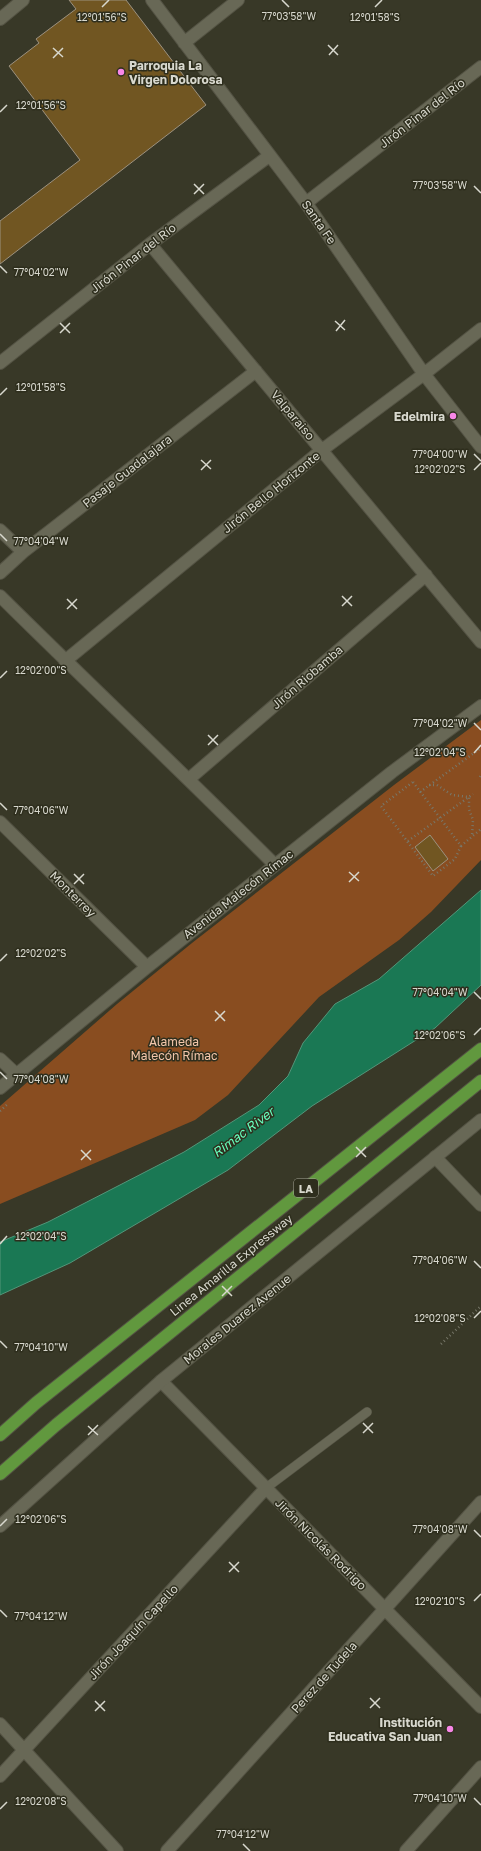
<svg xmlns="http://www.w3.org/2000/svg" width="481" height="1851" viewBox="0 0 481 1851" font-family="'Golos Text',sans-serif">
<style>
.green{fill:#894d20}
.water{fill:#1a7854;stroke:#539579}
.building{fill:#715622;stroke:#9c917f}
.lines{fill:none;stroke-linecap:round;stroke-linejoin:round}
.lane-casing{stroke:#545344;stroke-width:10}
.street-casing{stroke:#545344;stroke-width:14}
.secondary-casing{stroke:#545344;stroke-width:14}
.highway-casing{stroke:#545344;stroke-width:14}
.path{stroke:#78786a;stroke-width:2.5;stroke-dasharray:1 3;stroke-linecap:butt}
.lane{stroke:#686856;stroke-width:9}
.street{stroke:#686856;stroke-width:12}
.secondary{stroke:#686856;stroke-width:12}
.highway{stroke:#61983e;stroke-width:12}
.ticks{fill:none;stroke:#d8d8ce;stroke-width:1.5}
.poi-dot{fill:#f987e8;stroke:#2e2e1d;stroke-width:1.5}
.labels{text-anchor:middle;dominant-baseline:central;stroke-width:3;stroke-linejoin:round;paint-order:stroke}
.shield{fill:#2e2e1d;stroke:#a5a599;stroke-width:1}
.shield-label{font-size:11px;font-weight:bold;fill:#d8d8ce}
.poi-label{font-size:12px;font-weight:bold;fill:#d8d8ce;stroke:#2e2e1d;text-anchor:end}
.street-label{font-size:12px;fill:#d8d8ce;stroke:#2e2e1d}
.park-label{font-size:12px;fill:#f3c6aa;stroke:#2e2e1d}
.water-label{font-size:13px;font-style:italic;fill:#67ffbe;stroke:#2e2e1d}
.ticks-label{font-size:10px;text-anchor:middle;fill:#d8d8ce;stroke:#2e2e1d;stroke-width:3;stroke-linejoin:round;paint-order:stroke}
</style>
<rect width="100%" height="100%" fill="#383827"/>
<!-- green -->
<path class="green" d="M481 720V860L431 912 399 940 319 997 228 1095 195 1120 0 1204V1106L117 1004 192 943 394 785Z"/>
<!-- water -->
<path class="water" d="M481 890V985L435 1028 312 1106 228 1170 70 1263 0 1295V1242L48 1222 184 1152 259 1105 288 1076 303 1043 335 1004 379 979Z"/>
<!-- building -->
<path class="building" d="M69 0H126L206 105 0 264V221L80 160 9 66 39 43 36 39 76 9Z
M430 835 448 859 433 871 415 847Z"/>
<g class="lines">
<defs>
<path id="lane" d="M266 1488 367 1412"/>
<path id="street" d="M152 0 306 203 424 374 481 447
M184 43 238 0
M306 203 481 67
M150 244 481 642
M0 363 150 244 269 156
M0 530 23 552
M0 573 23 552 256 371
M0 596C91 686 184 774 275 865
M65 661 322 450 424 374 481 329
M189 779 426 575
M0 822 147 967
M0 1059 16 1074
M0 1088 147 967 392 772 481 706
M435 1157 481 1205
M161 1381 481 1707
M0 1724 117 1851
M0 1776 266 1488
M167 1851 481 1502
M406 1851 481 1767"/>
<path id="secondary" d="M0 19 23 0
M0 1526 161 1381 481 1120"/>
<path id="highway" d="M0 1435 36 1403 481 1049
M0 1474 56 1425 481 1081"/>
</defs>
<!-- lane casing -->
<use href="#lane" class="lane-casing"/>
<!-- street casing -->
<use href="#street" class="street-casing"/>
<!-- secondary casing -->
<use href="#secondary" class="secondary-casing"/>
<!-- highway casing -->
<use href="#highway" class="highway-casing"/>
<!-- path -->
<path class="path" d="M480 777 481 775
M413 782 461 846 455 859 433 876 381 806Z
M429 785H437L452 795 469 797V809L473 820 472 836
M420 792 481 748
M408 841 473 794
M461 846 481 829
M0 1111 9 1103
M441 1344 481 1306"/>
<!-- lane -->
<use href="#lane" class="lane"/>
<!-- street -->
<use href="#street" class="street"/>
<!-- secondary -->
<use href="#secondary" class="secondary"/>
<!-- highway -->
<use href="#highway" class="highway"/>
</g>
<!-- ticks -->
<path class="ticks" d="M282 0 289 7M102 7 109 0M375 7 382 0M328 45 338 55M53 48 63 57M329 55 338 45M53 58 63 48M0 112 7 105M194 184 204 194M474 186 481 193M194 194 204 184M0 266 7 273M335 321 345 330M60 323 70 333M336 331 345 320M60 333 70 323M0 395 7 388M474 454 481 461M201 460 211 469M201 470 211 460M474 470 481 463M0 534 7 541M342 596 352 606M67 599 77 609M342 606 352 596M67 609 77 599M0 678 7 671M474 723 481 730M208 735 218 745M208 745 218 735M474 753 481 745M0 803 7 810M349 872 359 881M74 874 84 884M349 882 359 872M74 884 84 874M0 961 7 954M474 992 481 999M215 1011 225 1021M215 1021 225 1011M474 1035 481 1028M0 1072 7 1079M356 1147 366 1157M81 1150 91 1160M356 1157 366 1147M81 1160 91 1150M0 1244 7 1236M474 1261 481 1268M222 1286 232 1296M222 1296 232 1286M474 1318 481 1311M0 1341 7 1348M363 1423 373 1433M88 1426 98 1435M363 1433 373 1423M88 1435 98 1425M0 1526 7 1519M474 1530 481 1537M229 1562 239 1572M229 1572 239 1562M474 1601 481 1594M0 1610 7 1617M370 1698 380 1708M95 1701 105 1711M370 1708 380 1698M95 1711 105 1701M474 1798 481 1805M0 1809 7 1802M243 1844 250 1851"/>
<!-- markers -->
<g class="poi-dot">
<circle cx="121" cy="72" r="4"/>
<circle cx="453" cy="416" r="4"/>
<circle cx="450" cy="1729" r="4"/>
</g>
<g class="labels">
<!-- shield labels -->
<rect class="shield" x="294" y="1179" width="24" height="18" rx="3"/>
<g class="shield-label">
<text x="306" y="1188">LA</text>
</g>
<!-- poi labels -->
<g class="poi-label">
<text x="129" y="65" text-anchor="start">Parroquia La<tspan x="129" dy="14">Virgen Dolorosa</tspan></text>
<text x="445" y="416">Edelmira</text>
<text x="442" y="1722">Institución<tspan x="442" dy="14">Educativa San Juan</tspan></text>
</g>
<!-- street labels -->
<g class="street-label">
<text transform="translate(422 113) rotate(-38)">Jirón Pinar del Río</text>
<text transform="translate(319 222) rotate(55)">Santa Fe</text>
<text transform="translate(133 258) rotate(-38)">Jirón Pinar del Río</text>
<text transform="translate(293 415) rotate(50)">Valparaiso</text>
<text transform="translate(127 471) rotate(-38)">Pasaje Guadalajara</text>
<text transform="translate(271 492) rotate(-39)">Jirón Bello Horizonte</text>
<text transform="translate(307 677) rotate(-41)">Jirón Riobamba</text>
<text transform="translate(73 894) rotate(45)">Monterrey</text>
<text transform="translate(238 894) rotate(-38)">Avenida Malecón Rímac</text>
<text transform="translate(231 1265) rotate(-39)">Linea Amarilla Expressway</text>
<text transform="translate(237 1319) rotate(-39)">Morales Duarez Avenue</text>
<text transform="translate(321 1544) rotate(45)">Jirón Nicolás Rodrigo</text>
<text transform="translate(133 1632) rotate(-47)">Jirón Joaquín Capello</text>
<text transform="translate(324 1677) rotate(-48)">Perez de Tudela</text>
</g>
<!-- park labels -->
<g class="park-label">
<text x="174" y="1041">Alameda<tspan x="174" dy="14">Malecón Rímac</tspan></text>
</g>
<!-- water labels -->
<g class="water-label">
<text transform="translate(243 1132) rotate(-37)">Rimac River</text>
</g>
</g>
<g class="ticks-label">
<text x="289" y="20">77°03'58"W</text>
<text x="102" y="21">12°01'56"S</text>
<text x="375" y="21">12°01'58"S</text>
<text x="41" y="109">12°01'56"S</text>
<text x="440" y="189">77°03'58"W</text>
<text x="41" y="276">77°04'02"W</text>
<text x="41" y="391">12°01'58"S</text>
<text x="440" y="458">77°04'00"W</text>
<text x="440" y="473">12°02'02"S</text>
<text x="41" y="545">77°04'04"W</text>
<text x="41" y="674">12°02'00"S</text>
<text x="440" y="727">77°04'02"W</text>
<text x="440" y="756">12°02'04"S</text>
<text x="41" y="814">77°04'06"W</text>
<text x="41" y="957">12°02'02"S</text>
<text x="440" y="996">77°04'04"W</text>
<text x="440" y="1039">12°02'06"S</text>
<text x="41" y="1083">77°04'08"W</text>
<text x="41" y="1240">12°02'04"S</text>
<text x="440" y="1264">77°04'06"W</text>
<text x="440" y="1322">12°02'08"S</text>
<text x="41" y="1351">77°04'10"W</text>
<text x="41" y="1523">12°02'06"S</text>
<text x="440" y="1533">77°04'08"W</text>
<text x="440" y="1605">12°02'10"S</text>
<text x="41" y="1620">77°04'12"W</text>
<text x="440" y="1802">77°04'10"W</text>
<text x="41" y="1805">12°02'08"S</text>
<text x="243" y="1838">77°04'12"W</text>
</g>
</svg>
